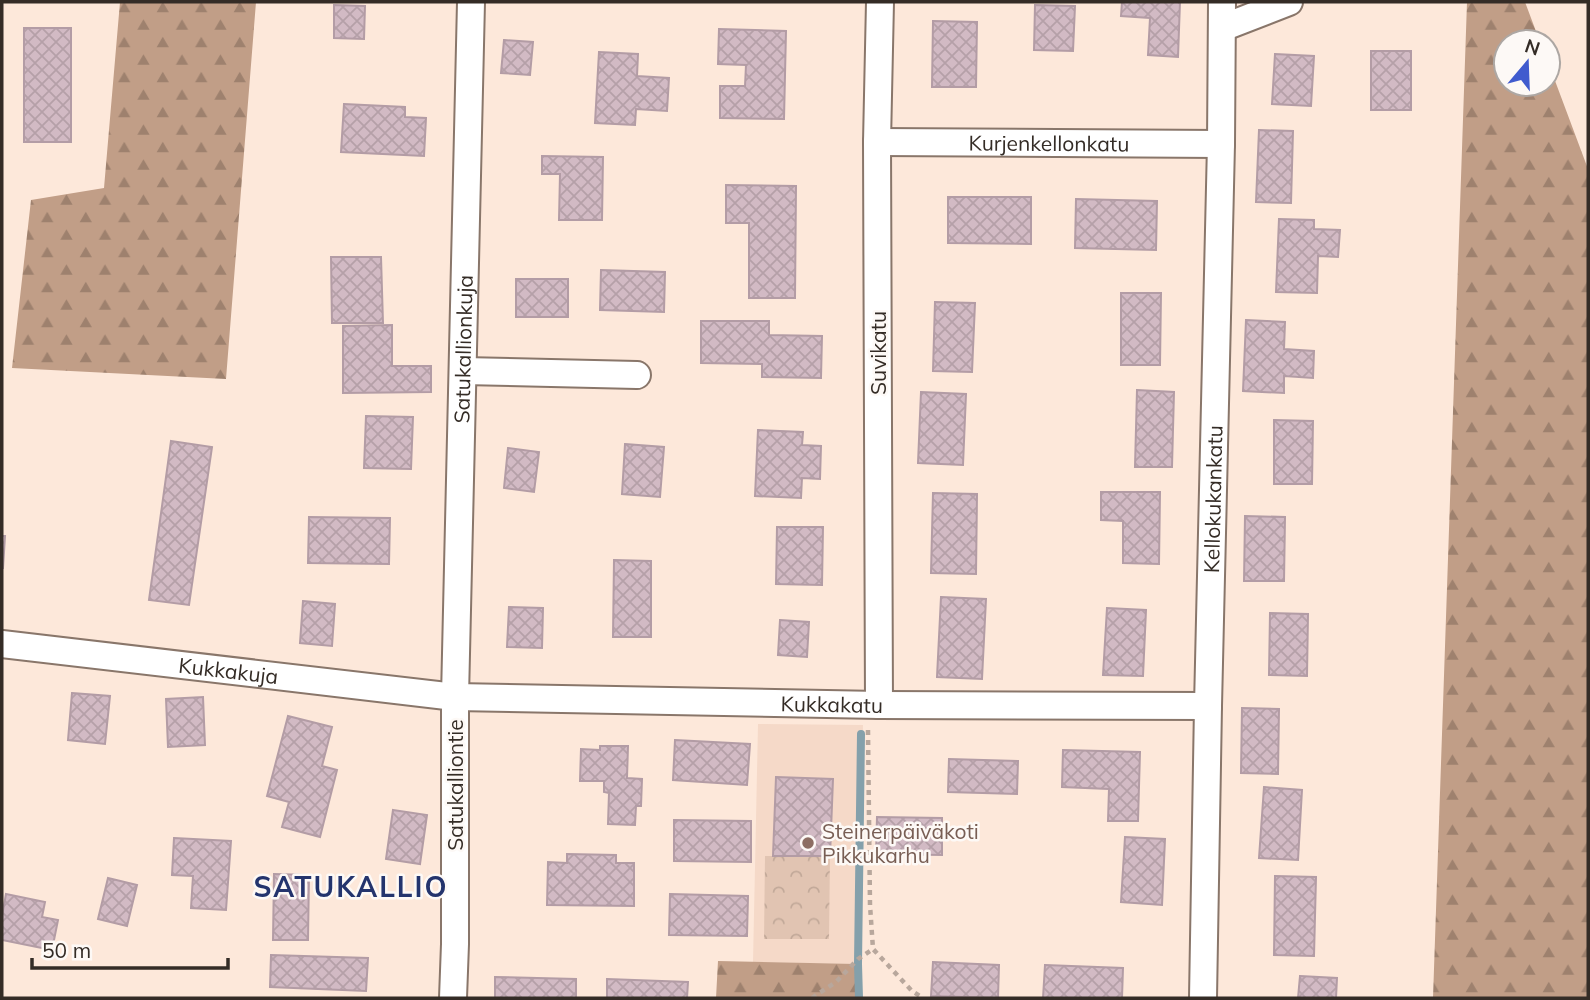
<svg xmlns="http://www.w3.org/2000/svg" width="1590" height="1000" viewBox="0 0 1590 1000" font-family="Mulish,sans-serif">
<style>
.built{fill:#f5d9c8}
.forest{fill:url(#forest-firs)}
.park{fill:url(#park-crowns)}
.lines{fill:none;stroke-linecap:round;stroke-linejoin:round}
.stream{stroke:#84a0ab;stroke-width:8}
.building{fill:url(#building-cross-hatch);stroke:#b39ca5;stroke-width:2}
.minor-casing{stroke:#89766a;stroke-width:30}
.path{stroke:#b8a79c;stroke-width:4.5;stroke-dasharray:5 5;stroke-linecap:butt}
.minor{stroke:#fff;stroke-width:26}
.education-dot{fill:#8d6e63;stroke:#fdf9f6;stroke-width:2.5}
.labels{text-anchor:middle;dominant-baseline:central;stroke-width:5;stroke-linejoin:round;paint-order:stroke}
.street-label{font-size:21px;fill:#342c26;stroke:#fdf9f6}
.education-label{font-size:21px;fill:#785e54;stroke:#fdf9f6;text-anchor:start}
.district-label{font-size:28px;font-weight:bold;letter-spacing:2px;fill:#24346d;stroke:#fdf9f6}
</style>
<defs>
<pattern id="forest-firs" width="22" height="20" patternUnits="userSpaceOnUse" patternTransform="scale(1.75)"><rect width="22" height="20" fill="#c19e87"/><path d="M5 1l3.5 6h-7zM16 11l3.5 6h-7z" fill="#9e816e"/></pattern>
<pattern id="park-crowns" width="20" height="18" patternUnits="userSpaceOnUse" patternTransform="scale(1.75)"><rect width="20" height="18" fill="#e1c4b2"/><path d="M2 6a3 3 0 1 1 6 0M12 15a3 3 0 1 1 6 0" fill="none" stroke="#c2a999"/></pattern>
<pattern id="building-cross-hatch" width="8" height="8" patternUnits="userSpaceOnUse" patternTransform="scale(1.75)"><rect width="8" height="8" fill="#d2bac4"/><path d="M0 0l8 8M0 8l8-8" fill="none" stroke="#b5a0a8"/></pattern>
</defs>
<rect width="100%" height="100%" fill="#fde8da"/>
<!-- built -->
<path class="built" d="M758 724 863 725 858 964 753 962Z"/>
<!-- forest -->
<path class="forest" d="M120 2H256L226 379 12 368 31 200 104 188Z
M1467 2H1525L1540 42H1506V84H1548V62L1588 169V998H1433Z
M718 961 858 964 860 998H716Z"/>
<!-- park -->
<path class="park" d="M765 856H830L829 939H764Z"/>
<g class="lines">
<!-- stream -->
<path class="stream" d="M859 998 858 964 861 734"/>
</g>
<!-- building -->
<path class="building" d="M1122 2H1180L1178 57 1148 55 1150 18 1121 16Z
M334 5 365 6 364 39 334 38Z
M1035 5 1075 6 1073 51 1034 50Z
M933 21 977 22 976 87H932Z
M24 28H71V142H24Z
M719 29 786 31 784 119 720 118V86H745L746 65 718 64Z
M504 40 533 42 530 75 501 73Z
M1371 51H1411V110H1371Z
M599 52 638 54 637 76 669 78 667 111 636 109 635 125 595 123Z
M1275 54 1314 56 1311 106 1272 104Z
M344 104 405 107V117L426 118 424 156 341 152Z
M1259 130 1293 131 1291 203 1256 202Z
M542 156 603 157 602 220H559L560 174H542Z
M726 185 796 186 795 298H749V223H726Z
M948 197H1031V244L948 243Z
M1076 199 1157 201 1156 250 1075 248Z
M1279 219 1314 220V229L1340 230 1338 257 1318 256 1317 293 1276 292Z
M331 257H381L383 323H332Z
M601 270 665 272 664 312 600 310Z
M516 279H568V317H516Z
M1121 293H1161L1160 365H1121Z
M935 302 975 303 972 372 933 371Z
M1246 320 1285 322 1284 349 1314 351 1313 378 1284 376V393L1243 391Z
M701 321H769V335L822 336 821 378 762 377V364L701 363Z
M392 325V366H431V392L343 393V326Z
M1137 390 1174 392 1172 467H1135Z
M921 392 966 394 963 465 918 463Z
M366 416 413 417 411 469 364 468Z
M1274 420 1313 421 1312 484H1274Z
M758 430 803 432 802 445 821 446 820 479 802 478 801 498 755 496Z
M171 441 212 447 189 605 149 600Z
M625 444 664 447 660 497 622 494Z
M508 448 539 452 534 492 504 488Z
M1101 492H1160L1159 564 1123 563V521L1101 520Z
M933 493 977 494 976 574 931 573Z
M1245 516 1285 517 1284 581H1244Z
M309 517 390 518 389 564 308 563Z
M777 527H823L822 585 776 584Z
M2 536H5L3 568H2Z
M614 560 651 561V637H613Z
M941 597 986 599 982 679 937 677Z
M303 601 335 604 332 646 300 643Z
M509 607 543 608 542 648 507 647Z
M1107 608 1146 610 1143 676 1103 675Z
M1270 613 1308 614 1307 676 1269 675Z
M780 620 809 622 807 657 778 655Z
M72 693 110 696 105 744 68 740Z
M203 697 205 745 168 747 166 699Z
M1242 708 1279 709 1278 774 1241 773Z
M288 716 332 727 322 766 337 770 320 837 282 827 289 802 267 796Z
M675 740 750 744 747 785 673 780Z
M600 746H628L627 778 642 779 641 806H636L635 825 608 824 609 793 604 792V781H580L581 749 600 750Z
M1063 750 1140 752 1138 821H1108L1109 789 1062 787Z
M949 759 1018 761 1017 794 948 792Z
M776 777 833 779 830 856H773Z
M1264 787 1302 790 1298 860 1259 858Z
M393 810 427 815 420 864 386 859Z
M877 817 942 818V855L876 854Z
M674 820 751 821V862L674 861Z
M1125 837 1165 839 1162 905 1121 902Z
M174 838 231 841 226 910 191 908 193 876 172 875Z
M567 854 616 855V863H634V906L547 905 548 862 567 863Z
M274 874 309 875 308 940H273Z
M1275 876 1316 877 1314 956 1274 955Z
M108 878 137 885 127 926 98 919Z
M6 894 45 902 42 917 58 920 52 950 2 940V916Z
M670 894 748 896 747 936 669 935Z
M271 955 368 958 366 991 270 987Z
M933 962 999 965 998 998 931 996Z
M1045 965 1123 968 1122 998H1043Z
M1300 976 1337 978 1336 998H1298Z
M495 977 576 979V998H495Z
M607 979 688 982 687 998H607Z"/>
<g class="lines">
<defs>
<g id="minor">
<path d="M1222 28 1289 2"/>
<path id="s1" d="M877 142 1221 144"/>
<path d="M463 371 637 375"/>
<path id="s2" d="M2 644 455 697 879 705 1208 706"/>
<path d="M879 705 877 142 880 2"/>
<path id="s3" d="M453 998 455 944V697L471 2"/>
<path id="s4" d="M1203 998 1208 706 1221 144 1222 2"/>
</g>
</defs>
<!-- minor casing -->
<use href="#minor" class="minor-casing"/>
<!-- path -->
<path class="path" d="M868 730 870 905 873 949 912 991 923 998
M812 998 836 982 858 959 873 949"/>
<!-- minor -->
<use href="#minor" class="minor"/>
</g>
<!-- markers -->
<circle class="education-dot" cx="808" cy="843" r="7"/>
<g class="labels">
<!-- street labels -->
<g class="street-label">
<text stroke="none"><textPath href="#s1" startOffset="172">Kurjenkellonkatu</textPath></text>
<text stroke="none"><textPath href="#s3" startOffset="649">Satukallionkuja</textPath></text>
<text transform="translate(878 353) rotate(-90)">Suvikatu</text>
<text stroke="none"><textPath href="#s4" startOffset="499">Kellokukankatu</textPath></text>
<text stroke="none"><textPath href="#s2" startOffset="228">Kukkakuja</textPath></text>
<text stroke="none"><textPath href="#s2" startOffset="833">Kukkakatu</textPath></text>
<text transform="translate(455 785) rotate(-90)">Satukalliontie</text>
</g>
<!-- education labels -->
<g class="education-label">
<text x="822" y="831">Steinerpäiväkoti<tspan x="822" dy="24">Pikkukarhu</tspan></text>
</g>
<!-- district labels -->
<g class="district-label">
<text x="351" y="886">SATUKALLIO</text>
</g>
</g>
<!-- border -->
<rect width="1590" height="1000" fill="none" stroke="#342c26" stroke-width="7"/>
<!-- north arrow -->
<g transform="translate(1527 63) rotate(19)"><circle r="33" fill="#fdf9f6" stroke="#ada7a3" stroke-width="2"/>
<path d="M0-5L12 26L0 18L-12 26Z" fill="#405bce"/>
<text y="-10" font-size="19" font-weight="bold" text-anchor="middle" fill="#342c26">N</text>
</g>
<!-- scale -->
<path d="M32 958v10h196v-10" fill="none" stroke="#342c26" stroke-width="3.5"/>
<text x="42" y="958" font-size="21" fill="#342c26" stroke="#fdf9f6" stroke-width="5" paint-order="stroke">50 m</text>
</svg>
